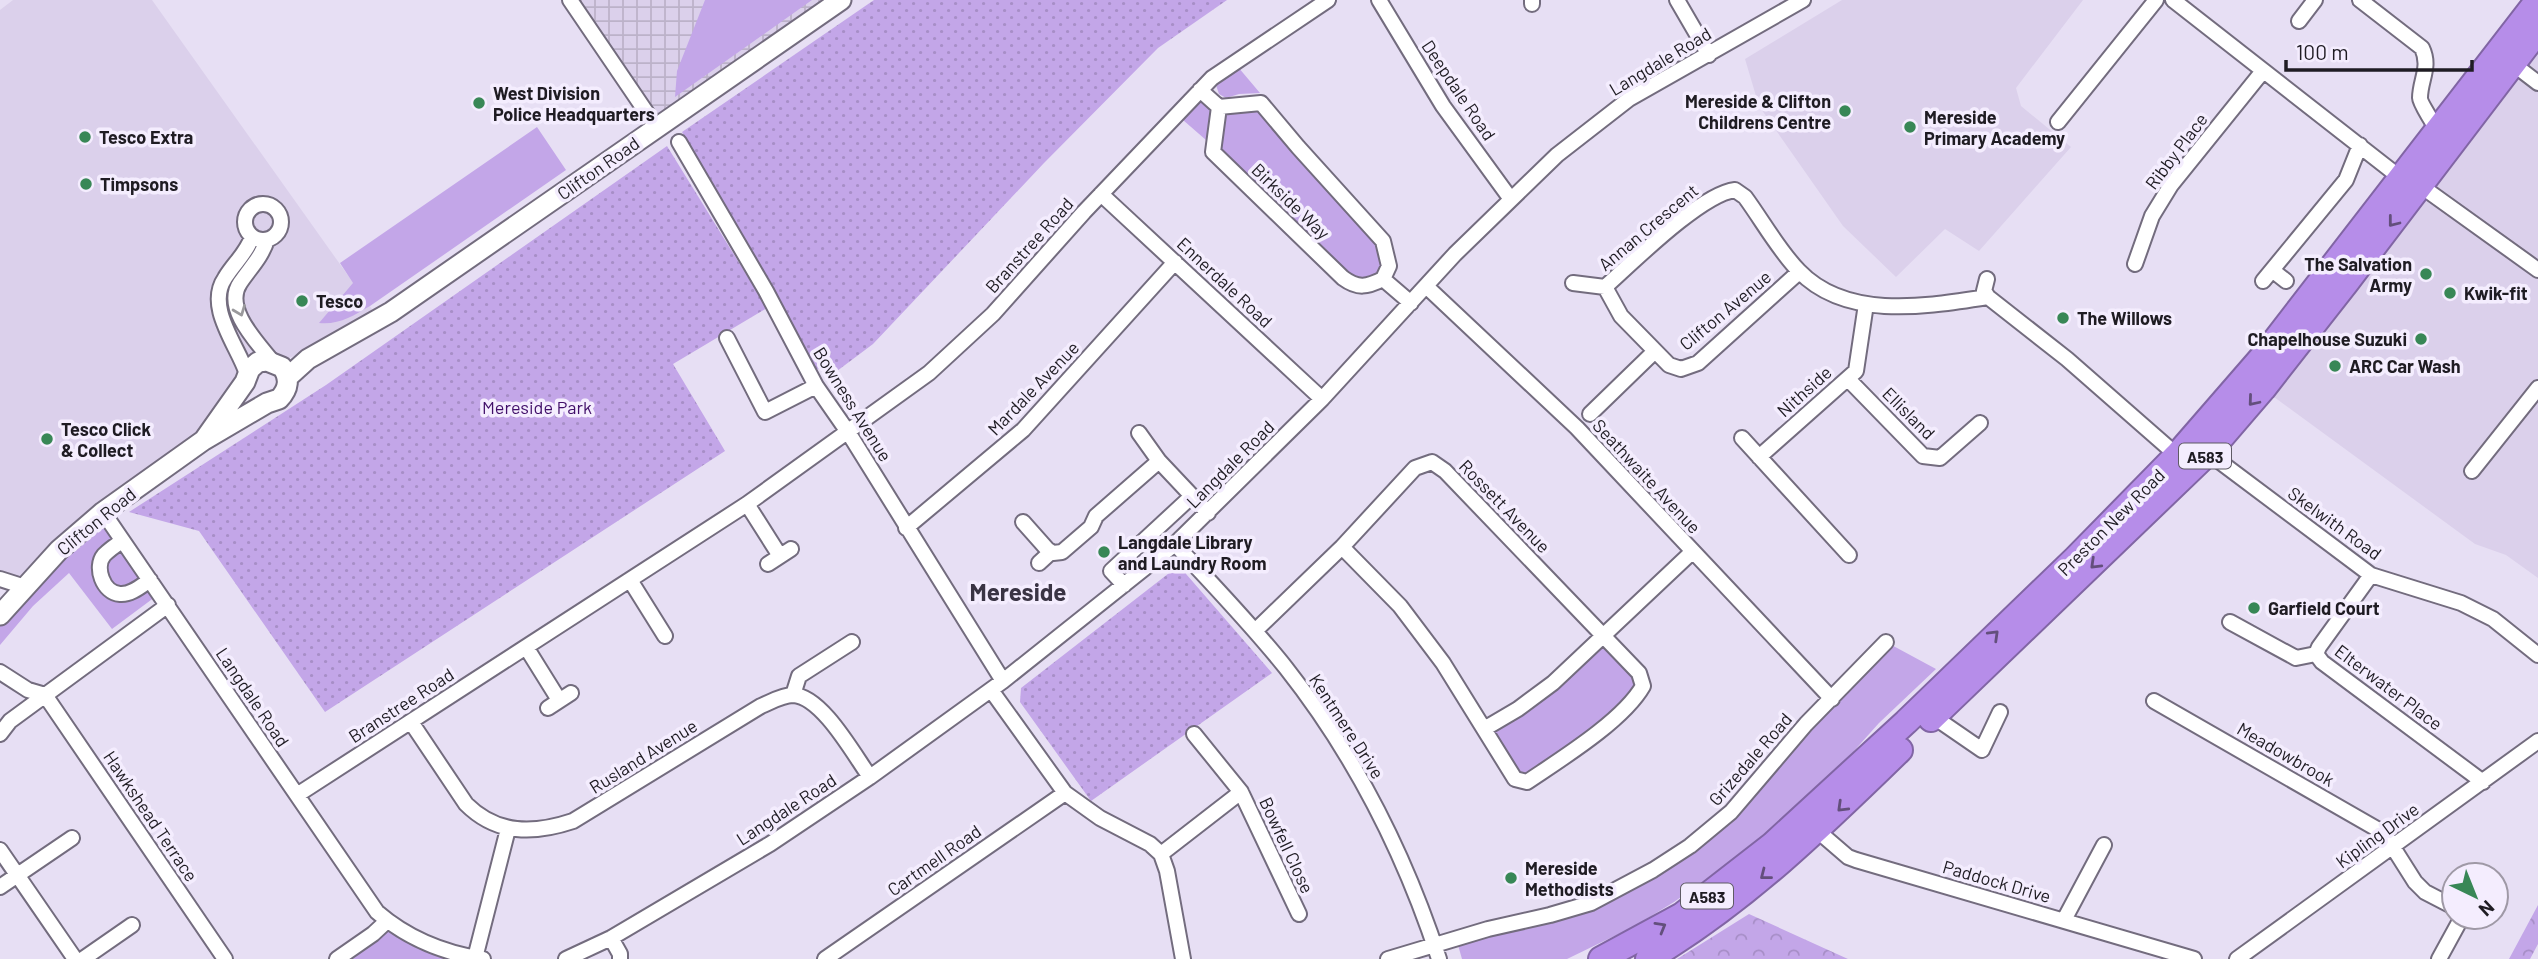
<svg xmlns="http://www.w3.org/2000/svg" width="2538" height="959" viewBox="0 0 2538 959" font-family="Barlow,sans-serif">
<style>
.built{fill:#dbd0eb}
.industrial{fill:url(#industrial-grid)}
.grass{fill:#c3a6e8}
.forest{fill:url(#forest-crowns)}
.park{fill:url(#park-dots)}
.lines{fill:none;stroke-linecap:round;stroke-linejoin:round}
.street-casing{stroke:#736c7e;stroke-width:18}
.secondary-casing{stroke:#736c7e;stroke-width:23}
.highway-casing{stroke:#8165a4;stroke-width:28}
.street{stroke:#fff;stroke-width:14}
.secondary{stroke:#fff;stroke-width:19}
.highway{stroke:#b68de9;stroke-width:24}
.oneway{stroke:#634f7c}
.oneway2{stroke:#9a999c}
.poi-dot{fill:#388756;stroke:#f4edfe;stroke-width:2.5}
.labels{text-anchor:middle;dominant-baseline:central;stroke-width:7;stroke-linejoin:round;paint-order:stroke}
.shield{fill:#f4edfe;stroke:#5f5b65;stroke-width:2}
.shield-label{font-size:16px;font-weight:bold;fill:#1f1c23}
.street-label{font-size:18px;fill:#1f1c23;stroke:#f4edfe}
.poi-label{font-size:18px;font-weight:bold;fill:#1f1c23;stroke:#f4edfe;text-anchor:start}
.park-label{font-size:18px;fill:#410f69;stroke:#f4edfe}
.district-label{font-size:24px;font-weight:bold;fill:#3a3444;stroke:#f4edfe}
</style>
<defs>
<pattern id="industrial-grid" width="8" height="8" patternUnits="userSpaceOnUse" patternTransform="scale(1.75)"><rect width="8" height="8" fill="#dbd0eb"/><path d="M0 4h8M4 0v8" fill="none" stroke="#bcb2c9"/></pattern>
<pattern id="forest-crowns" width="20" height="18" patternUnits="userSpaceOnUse" patternTransform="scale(1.75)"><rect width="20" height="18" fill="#c3a6e8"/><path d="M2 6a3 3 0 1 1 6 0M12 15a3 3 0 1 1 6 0" fill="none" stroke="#a78ec7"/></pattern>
<pattern id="park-dots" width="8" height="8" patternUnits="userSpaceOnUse" patternTransform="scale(1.75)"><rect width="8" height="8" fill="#c3a6e8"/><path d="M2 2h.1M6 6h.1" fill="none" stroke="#a78ec7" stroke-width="1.8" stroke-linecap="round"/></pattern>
</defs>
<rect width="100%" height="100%" fill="#e7dff4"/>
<!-- built -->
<path class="built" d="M13 0H152L379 319 353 333 276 363 267 361 224 415 25 587 0 579V10Z
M1842 0H2083L2016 88 2021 106 2071 147 1979 251 1945 229 1896 277 1843 226 1759 106 1745 59Z
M2538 31V578L2506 555 2475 544 2263 389Z"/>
<!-- industrial -->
<path class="industrial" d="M570 0H829L655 123Z"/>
<!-- grass -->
<path class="grass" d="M705 0H812L675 97 677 71Z
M1238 67 1260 93 1239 94 1226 98 1219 94 1216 85 1225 75Z
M1203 101 1212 113 1206 140 1183 120 1197 102Z
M1261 103 1383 241V279L1355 286 1213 152 1219 107Z
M537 127 566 170 370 306C353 316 339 325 319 323L353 283 340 263Z
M103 512 159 594 112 629 69 573 33 606 0 645V615Z
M1602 635 1639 673 1635 699 1527 782 1515 779 1484 729Z
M1886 642 1936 669 1879 723 1844 762 1753 846 1674 902 1635 926 1567 959H1462L1456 938 1550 915 1690 846Z
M387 921 483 959H337Z"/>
<!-- forest -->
<path class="forest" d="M2538 905V944L2530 959H2509Z
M1749 914 1848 959H1677Z"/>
<!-- park -->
<path class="park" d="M874 0H1227L1158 48 1044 163 873 344 837 371 817 369 682 132Z
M667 146 767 308 673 364 725 451 325 712 199 531 129 512 326 385Z
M1180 567 1272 673 1091 801 1020 702 1021 688 1173 570Z"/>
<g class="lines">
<defs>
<path id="street" d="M570 0 657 128
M1379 0 1443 106 1510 198
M1677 0 1709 55
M2173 0 2402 179 2421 186 2538 270
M2360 0 2422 48C2431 67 2420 80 2420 98 2420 103 2436 128 2439 132
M1532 4V0
M2299 21 2315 0
M2508 60 2538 83
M1200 90 1219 107 1213 152 1343 278C1358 289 1367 287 1383 279L1411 303
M1219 107 1261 103 1298 147 1383 241 1389 266 1383 279
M2058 122 2156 0
M679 142 766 291 816 386 848 432 1003 681
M1101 194 1322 399
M245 222a18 18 0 1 1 36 0a18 18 0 1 1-36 0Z
M267 240C261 258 250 268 240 283 223 308 257 342 272 361
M2135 264 2152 216 2171 185 2263 71
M2272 270 2286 281
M1799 272 1698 363 1681 369 1669 365 1621 316 1605 287C1632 263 1701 194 1735 190L1745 197C1762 220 1779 251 1799 271 1847 321 1928 306 1988 297L2067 359 2180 458
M1987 279 1984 291 1988 297
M2263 281 2346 180 2360 145
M1573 283 1605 287
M1427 287 1577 428 1832 699
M727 338 765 412 816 386
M247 374C238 346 205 307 225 278 234 263 246 254 252 237
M1848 379 1923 456 1940 458 1980 423
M1590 414 1655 351
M1139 433 1159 461 1208 513
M1742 438 1849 555
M2203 449 2371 575 2461 603 2493 619 2538 655
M1759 457 1856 371 1866 304
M2472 471 2538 388
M747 504 780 556
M103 512 377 912C407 938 444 953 483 959
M1023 522 1047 549 1053 553 1062 552 1091 527 1096 516 1159 461
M906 528 1023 430 1175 262
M122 541C116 545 109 550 104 555 94 567 103 593 120 594 131 595 141 586 150 580
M1175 544C1213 585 1251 624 1286 668 1354 754 1405 855 1439 959
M1039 563 1051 552
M768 564 791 549
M0 579 25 587
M630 580 665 636
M1124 585 1111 571 1192 496
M2230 622 2296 658 2316 654
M1255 631 1342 547 1415 468 1432 462 1445 471 1639 673 1643 686C1623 721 1561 759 1527 782L1515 779 1443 663 1400 606 1342 547
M526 647 559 700
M2316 654 2322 662 2483 782
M2316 654 2319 647 2371 575
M0 672 28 690 45 695 225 959
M991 690 1065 793 1100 818 1150 844 1161 854 1167 871 1183 959
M793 695 799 676 852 642
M2154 701 2384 833 2415 882 2425 892 2454 907
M548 708 571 693
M1934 717 1982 750 2000 712
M411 722 466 804C497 835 534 834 573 821L761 706C771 702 782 695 793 695 822 696 854 755 870 777
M1484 729 1518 709 1553 683 1692 552
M0 734 10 721 168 605
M1194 734 1241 792 1299 914
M297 795 747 504 929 373 993 314 1084 212 1212 78 1328 0
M1812 826 1848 857 1856 860 2194 959
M0 850 75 959
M1161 854 1241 792
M0 887 72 838
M2064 920 2104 845
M611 938 620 954V959
M475 958 508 829
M83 959 132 925
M337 959 373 934 387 921
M566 959 611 938 770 844 870 777 1003 681 1175 544 1322 399 1455 254 1557 155 1629 99 1803 0
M825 959 1065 793
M1388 959 1488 929 1550 915 1591 903 1653 870 1690 846 1731 812 1806 724 1886 642
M2237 959 2538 741
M2439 959 2462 917"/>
<path id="secondary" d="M287 378 308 359 391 312 841 0
M0 615 59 550 103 512 204 440 267 403 279 399C289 389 290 378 282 367L267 361 258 362 250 369 245 382 204 440"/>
<path id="highway" d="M1931 719 2208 453 2263 389 2346 283 2538 31
M1601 959 1682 915 1772 845 1906 722 2076 558 2177 455 2263 356 2538 0
M1648 959C1743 903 1822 826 1900 750"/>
</defs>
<!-- street casing -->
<use href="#street" class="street-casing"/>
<!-- secondary casing -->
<use href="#secondary" class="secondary-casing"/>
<!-- highway casing -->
<use href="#highway" class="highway-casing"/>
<!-- street -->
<use href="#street" class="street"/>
<!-- secondary -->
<use href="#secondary" class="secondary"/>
<!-- highway -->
<use href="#highway" class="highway"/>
</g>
<!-- one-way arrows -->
<defs><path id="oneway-chevron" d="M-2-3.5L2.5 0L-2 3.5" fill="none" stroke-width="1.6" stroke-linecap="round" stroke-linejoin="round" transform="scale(1.75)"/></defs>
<g class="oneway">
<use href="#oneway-chevron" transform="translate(2393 222) rotate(128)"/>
<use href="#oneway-chevron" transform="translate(2253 401) rotate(130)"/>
<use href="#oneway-chevron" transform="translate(2095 564) rotate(136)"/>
<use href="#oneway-chevron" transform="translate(1994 635) rotate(-44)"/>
<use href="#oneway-chevron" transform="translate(1842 807) rotate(136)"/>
<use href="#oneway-chevron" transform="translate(1765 875) rotate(142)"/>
<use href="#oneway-chevron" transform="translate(1661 927) rotate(-30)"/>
</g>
<use class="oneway2" href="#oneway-chevron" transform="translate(240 311) rotate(69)"/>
<!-- markers -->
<g class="poi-dot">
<circle cx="479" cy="103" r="7"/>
<circle cx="1845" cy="111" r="7"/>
<circle cx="1910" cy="127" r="7"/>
<circle cx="85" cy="137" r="7"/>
<circle cx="86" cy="184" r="7"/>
<circle cx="2426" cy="274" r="7"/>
<circle cx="2450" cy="293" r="7"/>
<circle cx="302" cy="301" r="7"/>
<circle cx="2063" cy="318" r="7"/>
<circle cx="2421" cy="339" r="7"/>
<circle cx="2335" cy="366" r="7"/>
<circle cx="47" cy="439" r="7"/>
<circle cx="1104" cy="552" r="7"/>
<circle cx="2254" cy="608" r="7"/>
<circle cx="1511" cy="878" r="7"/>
</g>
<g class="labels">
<!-- shield labels -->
<g class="shield">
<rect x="2179" y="443.5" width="52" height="25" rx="5"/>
<rect x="1681" y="883.5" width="52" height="25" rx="5"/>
</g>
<g class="shield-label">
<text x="2205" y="456">A583</text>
<text x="1707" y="896">A583</text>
</g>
<!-- street labels -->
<g class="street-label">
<text transform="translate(1660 61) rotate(-31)">Langdale Road</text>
<text transform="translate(1459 90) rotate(56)">Deepdale Road</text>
<text transform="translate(2176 151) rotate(-53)">Ribby Place</text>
<text transform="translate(598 168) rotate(-35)">Clifton Road</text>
<text transform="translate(1291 201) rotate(44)">Birkside Way</text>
<text transform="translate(1648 227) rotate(-40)">Annan Crescent</text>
<text transform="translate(1029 245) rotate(-48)">Branstree Road</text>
<text transform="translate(1225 282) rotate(43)">Ennerdale Road</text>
<text transform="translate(1725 310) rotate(-40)">Clifton Avenue</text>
<text transform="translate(1033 388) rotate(-46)">Mardale Avenue</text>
<text transform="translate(1804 391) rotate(-42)">Nithside</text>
<text transform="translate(853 404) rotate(58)">Bowness Avenue</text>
<text transform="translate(1909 413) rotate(45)">Ellisland</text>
<text transform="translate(1230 464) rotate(-45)">Langdale Road</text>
<text transform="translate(1647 476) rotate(47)">Seathwaite Avenue</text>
<text transform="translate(1505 506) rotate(46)">Rossett Avenue</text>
<text transform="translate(96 521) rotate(-39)">Clifton Road</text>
<text transform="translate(2111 522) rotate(-45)">Preston New Road</text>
<text transform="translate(2335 523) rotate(36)">Skelwith Road</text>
<text transform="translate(2389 687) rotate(37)">Elterwater Place</text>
<text transform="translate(253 697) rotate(56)">Langdale Road</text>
<text transform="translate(401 705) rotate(-33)">Branstree Road</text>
<text transform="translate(1347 726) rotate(57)">Kentmere Drive</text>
<text transform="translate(2286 754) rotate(30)">Meadowbrook</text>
<text transform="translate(643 756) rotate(-32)">Rusland Avenue</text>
<text transform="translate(1750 759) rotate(-49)">Grizedale Road</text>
<text transform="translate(786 809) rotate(-33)">Langdale Road</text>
<text transform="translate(151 816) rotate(56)">Hawkshead Terrace</text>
<text transform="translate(2377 835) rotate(-36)">Kipling Drive</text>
<text transform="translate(1287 845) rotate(65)">Bowfell Close</text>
<text transform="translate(934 860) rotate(-35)">Cartmell Road</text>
<text transform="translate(1997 881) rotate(16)">Paddock Drive</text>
</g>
<!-- poi labels -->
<g class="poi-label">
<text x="493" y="93">West Division<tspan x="493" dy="21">Police Headquarters</tspan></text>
<text x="1831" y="101" text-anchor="end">Mereside &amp; Clifton<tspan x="1831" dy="21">Childrens Centre</tspan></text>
<text x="1924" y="117">Mereside<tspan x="1924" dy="21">Primary Academy</tspan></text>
<text x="99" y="137">Tesco Extra</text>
<text x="100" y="184">Timpsons</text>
<text x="2412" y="264" text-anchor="end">The Salvation<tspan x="2412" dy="21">Army</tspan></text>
<text x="2464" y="293">Kwik-fit</text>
<text x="316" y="301">Tesco</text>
<text x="2077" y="318">The Willows</text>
<text x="2407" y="339" text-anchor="end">Chapelhouse Suzuki</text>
<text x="2349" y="366">ARC Car Wash</text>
<text x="61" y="429">Tesco Click<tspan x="61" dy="21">&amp; Collect</tspan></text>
<text x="1118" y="542">Langdale Library<tspan x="1118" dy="21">and Laundry Room</tspan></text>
<text x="2268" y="608">Garfield Court</text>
<text x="1525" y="868">Mereside<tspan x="1525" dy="21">Methodists</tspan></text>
</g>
<!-- park labels -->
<g class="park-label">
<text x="537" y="407">Mereside Park</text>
</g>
<!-- district labels -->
<g class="district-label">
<text x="1018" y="591">Mereside</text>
</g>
</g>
<!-- north arrow -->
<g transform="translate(2475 896) rotate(137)"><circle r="33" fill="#f4edfe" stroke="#9f99a6" stroke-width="2"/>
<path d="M0-5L12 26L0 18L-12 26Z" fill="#388756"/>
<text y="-10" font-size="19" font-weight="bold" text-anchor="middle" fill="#1f1c23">N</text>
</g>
<!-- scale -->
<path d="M2286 60v10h186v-10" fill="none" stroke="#1f1c23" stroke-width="3.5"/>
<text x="2296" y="60" font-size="21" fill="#1f1c23" stroke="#f4edfe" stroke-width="5" paint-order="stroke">100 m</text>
</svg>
